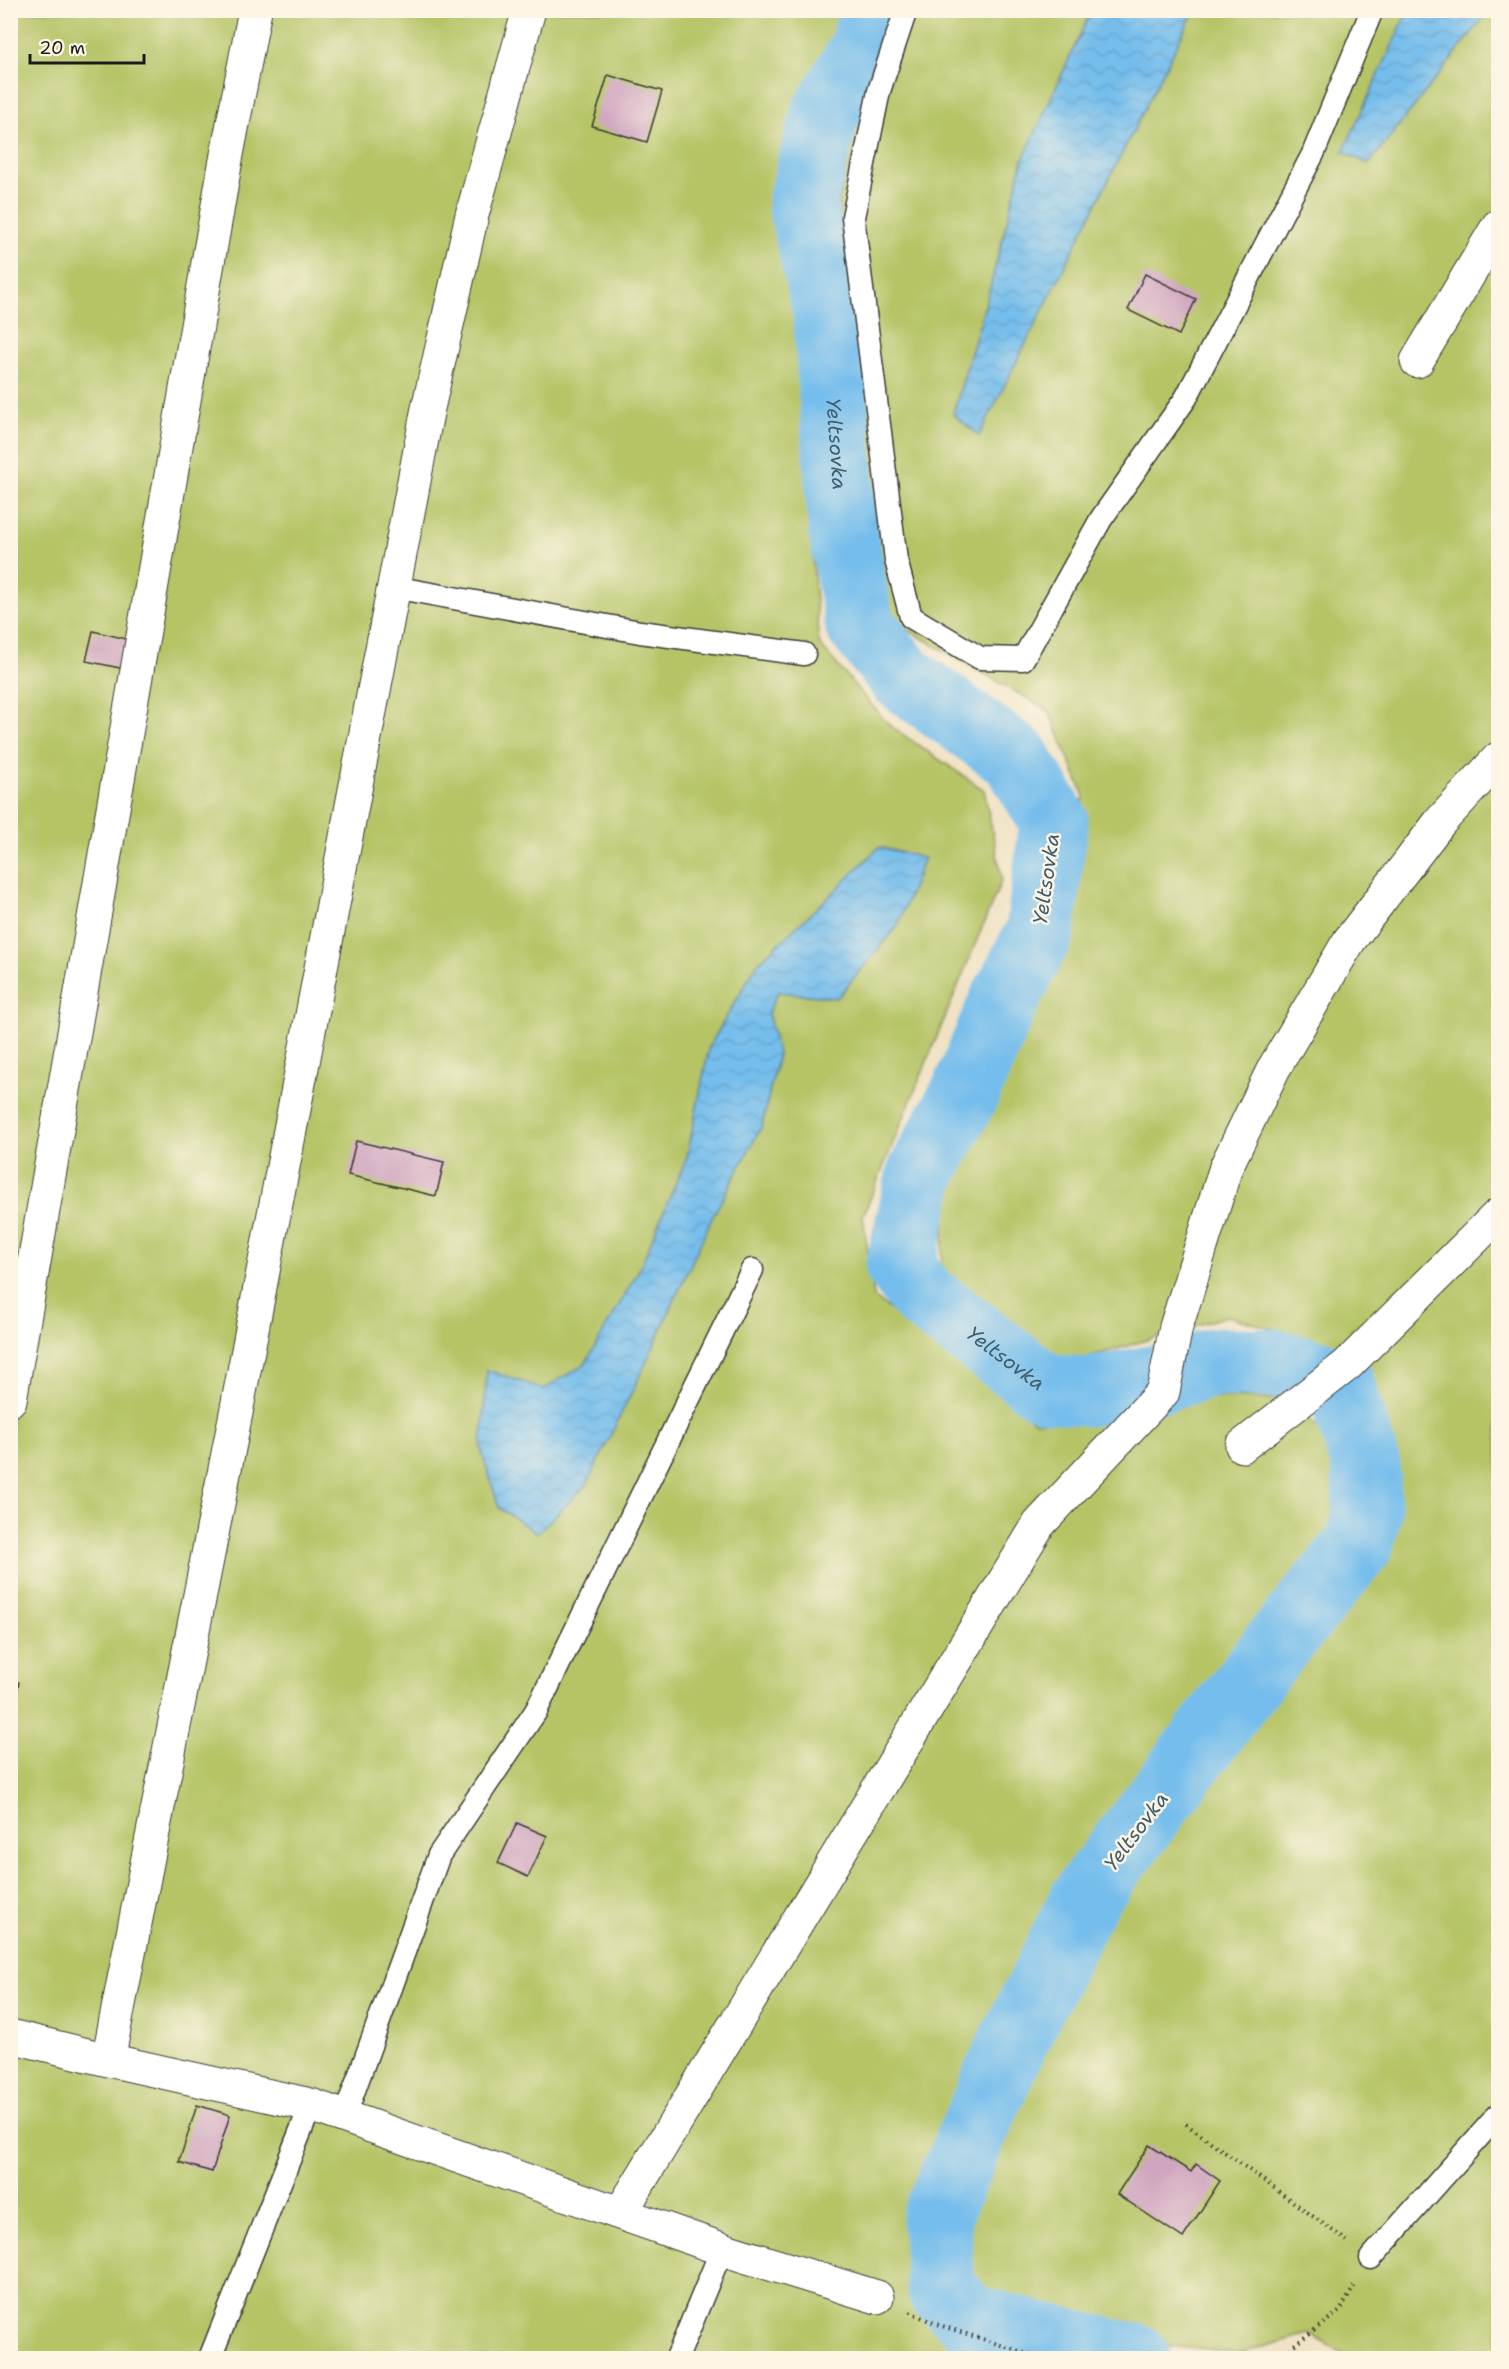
<svg xmlns="http://www.w3.org/2000/svg" width="1509" height="2369" viewBox="0 0 1509 2369" font-family="'Shantell Sans',sans-serif">
<style>
.green{fill:#b6c466;stroke:#697041;stroke-width:1.5}
.water{fill:url(#water-waves);stroke:#486c84;stroke-width:1.5}
.lines{fill:none;stroke-linecap:round;stroke-linejoin:round}
.river{stroke:#74bdec;stroke-width:69}
.building{fill:#d0a5bf}
.service-casing{stroke:#3c3a35;stroke-width:25}
.minor-casing{stroke:#3c3a35;stroke-width:35}
.path{stroke:#3c3a35;stroke-width:4;stroke-dasharray:1.5 4.5;stroke-linecap:butt}
.service{stroke:#fff;stroke-width:22}
.minor{stroke:#fff;stroke-width:33}
.labels{text-anchor:middle;dominant-baseline:central;stroke-width:5;stroke-linejoin:round;paint-order:stroke}
.water-label{font-size:20px;font-style:italic;fill:#3f5c6f;stroke:#fcf5e5}
</style>
<defs>
<pattern id="water-waves" width="16" height="10" patternUnits="userSpaceOnUse" patternTransform="scale(1.5)"><rect width="16" height="10" fill="#74bdec"/><path d="M0 5q4-4 8 0t8 0" fill="none" stroke="#64a2ca"/></pattern>
</defs>
<rect width="100%" height="100%" fill="#fcf5e5"/>
<filter id="ink" filterUnits="userSpaceOnUse"><feTurbulence type="fractalNoise" baseFrequency=".0167" numOctaves="2"/><feDisplacementMap in="SourceGraphic" scale="12" xChannelSelector="R" yChannelSelector="G"/><feConvolveMatrix kernelMatrix="1 2 1 2 8 2 1 2 1" color-interpolation-filters="sRGB"/></filter>
<filter id="wash" filterUnits="userSpaceOnUse"><feTurbulence type="fractalNoise" baseFrequency=".008" numOctaves="4" result="noise"/><feDisplacementMap in="SourceGraphic" scale="24" xChannelSelector="R" yChannelSelector="G"/><feGaussianBlur stdDeviation="1.35" result="paint"/><feColorMatrix in="noise" values="0 0 0 0 0 0 0 0 0 0 0 0 0 0 0 0 0 1.4 0 .05"/><feComposite in="paint" operator="in"/></filter>
<g filter="url(#wash)">
<rect width="100%" height="100%" fill="#f0e1c2"/>
<!-- green -->
<path class="green" d="M11 11H842L801 117 776 197 795 307 819 644 889 725 984 790 1002 879 863 1216 874 1297 1034 1421 1115 1422 1216 1397 1281 1399 1336 1440 1348 1493 1341 1542 1091 1858 924 2190 918 2299 985 2358H11Z
M889 11H1498V2358H1351L1309 2334 1238 2354 1116 2339 1005 2310 950 2275 951 2210 1028 2033 1114 1876 1290 1650 1371 1577 1392 1522 1385 1451 1347 1349 1227 1316 1047 1370 941 1267 946 1203 1050 955 1084 796 1049 711 875 611 847 320 839 202 859 107Z"/>
<!-- water -->
<path class="water" d="M1091 11H1194L979 436 953 414 987 299 1023 159Z
M1408 11H1489L1369 164 1343 152Z
M879 847 924 858 897 927 837 998 778 992 768 1013 778 1054 762 1126 711 1220 645 1365 586 1486 537 1533 499 1508 481 1449 487 1370 544 1389 585 1364 638 1272 687 1157 709 1047 757 964 837 889Z"/>
<g class="lines">
<!-- river -->
<path class="river" id="s1" d="M875 10 863 50 825 115 802 203 827 312 843 532 859 623 901 676 1015 757 1054 821 1040 932 1002 1005 966 1091 921 1174 900 1266 923 1296 1044 1387 1088 1392 1158 1379 1215 1362 1274 1363 1339 1380 1366 1466 1367 1512 1359 1545 1271 1652 1084 1899 1007 2055 936 2217 941 2289 969 2319 1047 2339 1136 2358"/>
</g>
<g id="blocks">
<!-- building -->
<path class="building" d="M608 75 662 91 647 142 592 126Z
M1145 274 1196 299 1179 335 1128 310Z
M93 631 131 640 125 669 86 661Z
M356 1141 444 1162 436 1196 348 1175Z
M10 1680 19 1682 12 1720H10Z
M517 1823 547 1836 528 1877 498 1863Z
M197 2105 230 2115 212 2172 179 2162Z
M1149 2145 1191 2172 1196 2164 1220 2181 1183 2238 1117 2194Z"/>
</g>
</g>
<g filter="url(#ink)">
<use href="#blocks" fill-opacity="0" stroke="#3c3a35" stroke-width="1.5"/>
<g class="lines">
<defs>
<path id="service" d="M906 10 879 91 853 217 896 560 911 617 980 658 1023 659 1101 519 1186 398 1313 154 1372 10
M393 587 640 632 804 654
M344 2118 439 1855 536 1711 752 1270
M1371 2258 1498 2115
M210 2358 311 2105
M677 2358 722 2249"/>
<path id="minor" d="M1417 361 1498 226
M10 1400 225 165 255 10
M1242 1446 1347 1365 1498 1215
M10 2036 108 2060 311 2105 722 2249 877 2297
M108 2060 236 1413 427 413 472 215 529 10
M621 2212 1039 1524 1163 1392 1176 1327 1226 1167 1274 1068 1349 941 1440 822 1498 759"/>
</defs>
<!-- service casing -->
<use href="#service" class="service-casing"/>
<!-- minor casing -->
<use href="#minor" class="minor-casing"/>
<!-- path -->
<path class="path" d="M1186 2124 1347 2241
M910 2312 936 2324 1041 2358
M1282 2358 1294 2345 1340 2311 1356 2283"/>
<!-- service -->
<use href="#service" class="service"/>
<!-- minor -->
<use href="#minor" class="minor"/>
</g>
</g>
<g class="labels">
<!-- water labels -->
<g class="water-label">
<text stroke="none"><textPath href="#s1" startOffset="452">Yeltsovka</textPath></text>
<text transform="translate(1046 879) rotate(-82)">Yeltsovka</text>
<text stroke="none"><textPath href="#s1" startOffset="1533">Yeltsovka</textPath></text>
<text transform="translate(1136 1831) rotate(-53)">Yeltsovka</text>
</g>
</g>
<!-- margin -->
<rect width="1509" height="2369" fill="none" stroke="#fcf5e5" stroke-width="36"/>
<!-- scale -->
<path d="M30 54v9h114v-9" fill="none" stroke="#1c1c1c" stroke-width="3"/>
<text x="39" y="54" font-size="18" fill="#1c1c1c" stroke="#fcf5e5" stroke-width="4.5" paint-order="stroke">20 m</text>
</svg>
